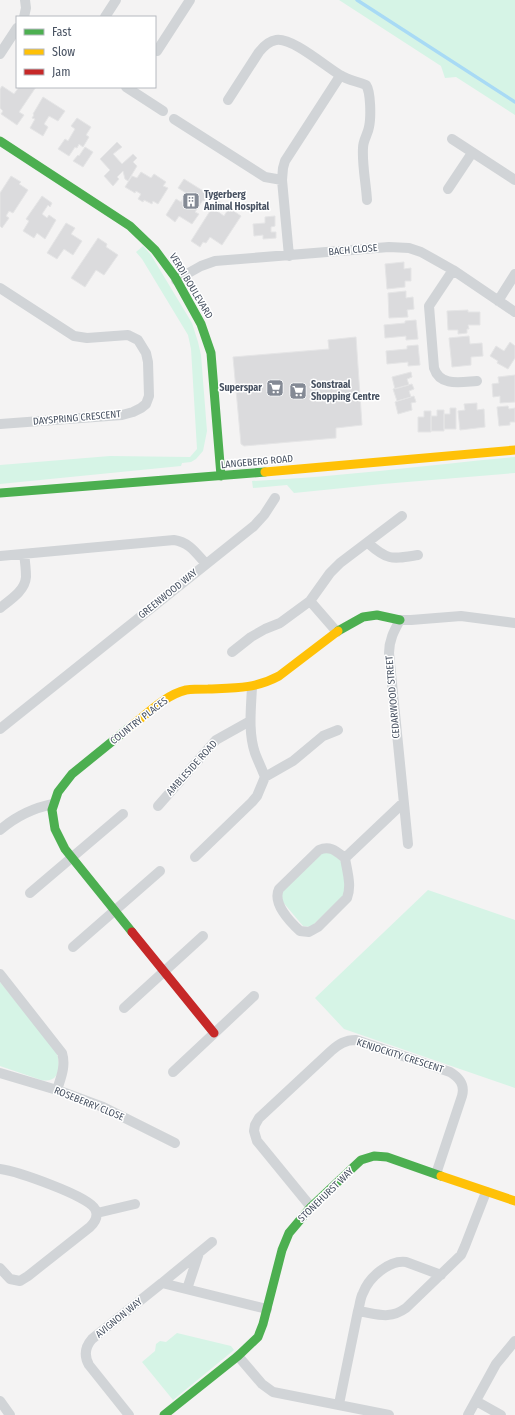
<svg xmlns="http://www.w3.org/2000/svg" width="515" height="1415" viewBox="0 0 515 1415" font-family="'Fira Sans Condensed',sans-serif">
<style>
.green{fill:#d6f4e6}
.lines{fill:none;stroke-linecap:round;stroke-linejoin:round}
.stream{stroke:#a8daf5;stroke-width:3.5}
.building{fill:#dbdbdd;stroke:#e5e5e6}
.street{stroke:#d1d4d7;stroke-width:10}
.fast{stroke:#4caf50;stroke-width:9}
.slow{stroke:#ffc107;stroke-width:9}
.jam{stroke:#c62828;stroke-width:9}
.labels{text-anchor:middle;dominant-baseline:central;stroke-width:3;stroke-linejoin:round;paint-order:stroke}
.poi-label{font-size:10px;font-weight:bold;fill:#485262;stroke:#fff;text-anchor:start}
.street-label{font-size:10px;fill:#485262;stroke:#fff}
</style>
<rect width="100%" height="100%" fill="#f4f3f3"/>
<!-- green -->
<path class="green" d="M339 0H515V115L456 77 445 78 441 66Z
M143 246 151 255 192 323 198 342 201 355 207 431 203 451 196 459 191 462 182 463 181 466 0 484V465L110 456 190 457 197 449 191 349 188 335 142 259 136 252Z
M515 457V473L383 484 294 493 287 485 253 488 252 481C340 477 427 465 515 457Z
M328 851 340 860 342 864 346 893 313 925 310 927 303 926 282 901 281 893 322 853Z
M428 890 515 920V1088L344 1029 315 998Z
M0 982 56 1051C61 1064 61 1084 41 1080L0 1066Z
M177 1333 231 1346 234 1350 173 1400 142 1362 155 1351 156 1344 160 1341 166 1342Z"/>
<g class="lines">
<!-- stream -->
<path class="stream" d="M357 0 515 102"/>
</g>
<!-- building -->
<path class="building" d="M2 86 14 94 19 87H36L19 112 24 115 17 125 1 114 3 111 0 108V89Z
M43 97 65 111 58 121 49 116 44 124 48 127 43 136 30 128 35 119 32 118 34 115 33 114Z
M77 118 91 127 86 135 89 137 83 147 79 144 77 148 75 147 69 156 58 149 65 139 68 141 75 129 71 126Z
M117 142 122 147 113 154 122 164 133 154 137 158 133 162 137 166 128 181 125 179 123 171 117 177 119 179 113 186 104 176 110 170 100 159Z
M85 147 93 152 83 167 73 161 78 155 79 156Z
M141 172 151 178 154 174 166 182 163 186 168 188 158 204 153 201 152 204 144 200 143 202 138 199 141 194 136 191 135 193 125 187 132 176 137 178Z
M11 176 21 182 19 184 28 190 13 213 9 211 6 216 9 218 2 228 0 226V193Z
M184 179 208 194 204 201 203 200 195 212 199 214 192 224 179 216 175 222 166 215 176 199 181 202 186 193 178 188Z
M42 196 52 203 50 207 48 205 42 214 47 218 49 215 56 220 45 239 37 233 34 238 23 231 29 221 26 219Z
M217 200 223 204 217 211 224 216 229 208 241 216 222 245 210 237 206 243 203 242 200 247 191 241Z
M275 216V226L271 227V232H276V238L263 239V235L254 236 253 224 265 223V217Z
M66 223 75 228 71 234 82 241 73 255 64 249 57 259 47 253Z
M98 238 107 244 106 247 118 255 104 275 96 270 85 287 71 278Z
M404 262V269L411 268V281H405V287L387 289 385 264Z
M406 291V298L413 297 414 309 407 310 408 317 389 318 388 293Z
M468 310V312H480V325H468L469 329H467V333L458 334V330H448L447 311Z
M416 320 418 339 406 340V336L385 338 384 325 405 323V321Z
M469 336 470 344 482 343 483 356 471 357V365L452 367 449 338Z
M356 337 362 425 336 428V438L244 446 241 444 233 357 329 349 328 340Z
M510 342 515 346V358L508 369 497 363 498 361 490 356 496 346 504 351Z
M418 345 420 365 408 366V362L387 364 386 351 407 349V346Z
M411 372 412 377 407 379 409 385 395 389 392 377Z
M515 375V402L500 403V396L493 397 492 384 499 383 498 377Z
M412 384 414 389 409 391 411 397 397 401 393 389Z
M414 396 416 402 411 403 412 410 398 414 395 402Z
M477 403V410L484 409 485 427 460 430 458 411 465 410 464 404Z
M508 406 509 409 515 408V422H510V425L499 426 497 407Z
M450 408H456V429H444V414H450Z
M437 410H444V431H431V416H437Z
M424 411H431V432H418V417H424Z"/>
<g class="lines">
<!-- street -->
<path class="street" d="M24 17 26 8 25 0
M105 17 116 0
M157 51 190 0
M0 54 17 28
M126 87 163 111
M228 100 259 52C263 47 269 41 276 40 292 37 326 67 340 75 349 81 357 81 366 85 371 92 371 118 369 127 368 134 363 140 363 148 362 165 366 183 367 200
M174 119 265 177 282 180
M452 139 515 180
M448 189 472 153
M289 256 282 180 283 168 285 161 340 76
M453 270 429 306 434 368C440 387 461 382 477 381
M176 280 201 266 215 261 389 247 409 248 421 252 453 270 515 312
M0 288 74 336 87 338 128 335 138 340 146 353 148 362 149 396 146 404 141 408 133 412 122 415 0 424
M498 301 515 274
M368 543C388 561 392 559 418 555
M0 556 174 540C189 542 196 553 206 564
M310 601 337 632
M0 608C10 600 25 591 26 577 26 569 25 561 24 554
M232 652 251 637 265 629 280 623 310 601 330 573 340 563 402 516
M0 729 254 526 264 515 275 498
M265 777 293 761 323 736 338 730
M158 806 216 740 250 721
M0 830C15 817 33 808 53 804
M408 844 389 653C389 640 394 631 400 620H411L461 616 515 623
M195 857 252 802 257 796 265 777C262 769 258 761 255 753 248 732 251 709 252 687
M345 858C347 871 352 886 347 898L318 927 309 932 300 931C290 922 272 903 279 889L319 850C330 845 336 851 345 858L403 803
M30 893 123 814
M73 947 160 871
M0 974 62 1053C66 1066 61 1077 57 1090
M124 1008 203 936
M173 1072 254 996
M0 1073 57 1090 103 1107 175 1143
M0 1169C16 1171 89 1196 95 1209 99 1216 95 1222 90 1227L28 1276 20 1281 10 1279 0 1268
M311 1207 257 1141 254 1131 255 1125 259 1118 331 1051C339 1044 345 1040 356 1040L450 1072C460 1078 465 1085 462 1096L436 1174
M97 1213 135 1204
M162 1283 212 1242
M187 1289 199 1253
M358 1311C360 1305 360 1298 363 1293 369 1277 389 1260 406 1262L441 1275
M238 1356 262 1384 273 1392 389 1415
M0 1401 10 1415
M476 1401 501 1415
M339 1404 358 1311C378 1314 389 1320 406 1308L461 1255 465 1246 486 1192
M129 1415 89 1365C84 1356 85 1347 92 1339L162 1283 267 1309
M468 1415 496 1364 515 1341"/>
<!-- fast -->
<path class="fast" d="M0 141 130 226 155 250 175 277 201 324 211 353 221 476
M0 493 265 472
M338 631 363 617 377 615 400 620
M130 727 72 774 58 792 52 810 55 829 65 849 132 932
M164 1415 238 1356 258 1337 263 1324 282 1250 289 1233 311 1207 361 1160 374 1156 387 1157 441 1176"/>
<!-- slow -->
<path class="slow" d="M265 472 515 450
M130 727C147 714 165 695 186 690 193 689 201 689 208 689 234 688 255 689 279 676L338 631
M441 1176 515 1201"/>
<!-- jam -->
<path class="jam" d="M132 932 214 1033"/>
</g>
<!-- icons -->
<defs>
<symbol id="building-square" viewBox="-11 -11 22 22"><rect x="-9" y="-9" width="18" height="18" rx="4" fill="#848a95" stroke="#fff"/><path d="M-4-6H4V6H1V3H-1V6H-4ZM-2.5-4.3h1.7v1.8h-1.7ZM.8-4.3h1.7v1.8H.8ZM-2.5-1h1.7V.8h-1.7ZM.8-1h1.7V.8H.8Z" fill="#fff"/></symbol>
<symbol id="supermarket-square" viewBox="-11 -11 22 22"><rect x="-9" y="-9" width="18" height="18" rx="4" fill="#848a95" stroke="#fff"/><path d="M-6-5.5h2.5l.6 2H6L4.5 2H-2.5L-4.4-4H-6ZM-1.5 3.2a1.3 1.3 0 1 0 .1 0ZM3 3.2a1.3 1.3 0 1 0 .1 0Z" fill="#fff"/></symbol>
</defs>
<g fill-rule="evenodd">
<use href="#building-square" x="181" y="191" width="20" height="20"/>
<use href="#supermarket-square" x="265" y="378" width="20" height="20"/>
<use href="#supermarket-square" x="288" y="381" width="20" height="20"/>
</g>
<g class="labels">
<!-- poi labels -->
<g class="poi-label">
<text x="204" y="195">Tygerberg<tspan x="204" dy="12">Animal Hospital</tspan></text>
<text x="311" y="385">Sonstraal<tspan x="311" dy="12">Shopping Centre</tspan></text>
<text x="262" y="388" text-anchor="end">Superspar</text>
</g>
<!-- street labels -->
<g class="street-label">
<text transform="translate(353 250) rotate(-5)">BACH CLOSE</text>
<text transform="translate(191 286) rotate(59)">VERDI BOULEVARD</text>
<text transform="translate(77 418) rotate(-5)">DAYSPRING CRESCENT</text>
<text transform="translate(257 462) rotate(-5)">LANGEBERG ROAD</text>
<text transform="translate(168 594) rotate(-39)">GREENWOOD WAY</text>
<text transform="translate(393 697) rotate(-95)">CEDARWOOD STREET</text>
<text transform="translate(139 721) rotate(-38)">COUNTRY PLACES</text>
<text transform="translate(192 768) rotate(-48)">AMBLESIDE ROAD</text>
<text transform="translate(400 1056) rotate(18)">KENJOCKITY CRESCENT</text>
<text transform="translate(89 1104) rotate(22)">ROSEBERRY CLOSE</text>
<text transform="translate(326 1195) rotate(-44)">STONEHURST WAY</text>
<text transform="translate(119 1318) rotate(-39)">AVIGNON WAY</text>
</g>
</g>
<!-- legend -->
<rect x="16" y="16" width="140" height="72" fill="#ffffff" stroke="#b6bac0"/>
<rect x="24" y="29" width="20" height="6" fill="#4caf50" stroke="#b6bac0"/>
<text x="52" y="36" font-size="12" fill="#485262">Fast</text>
<rect x="24" y="49" width="20" height="6" fill="#ffc107" stroke="#b6bac0"/>
<text x="52" y="56" font-size="12" fill="#485262">Slow</text>
<rect x="24" y="69" width="20" height="6" fill="#c62828" stroke="#b6bac0"/>
<text x="52" y="76" font-size="12" fill="#485262">Jam</text>
</svg>
